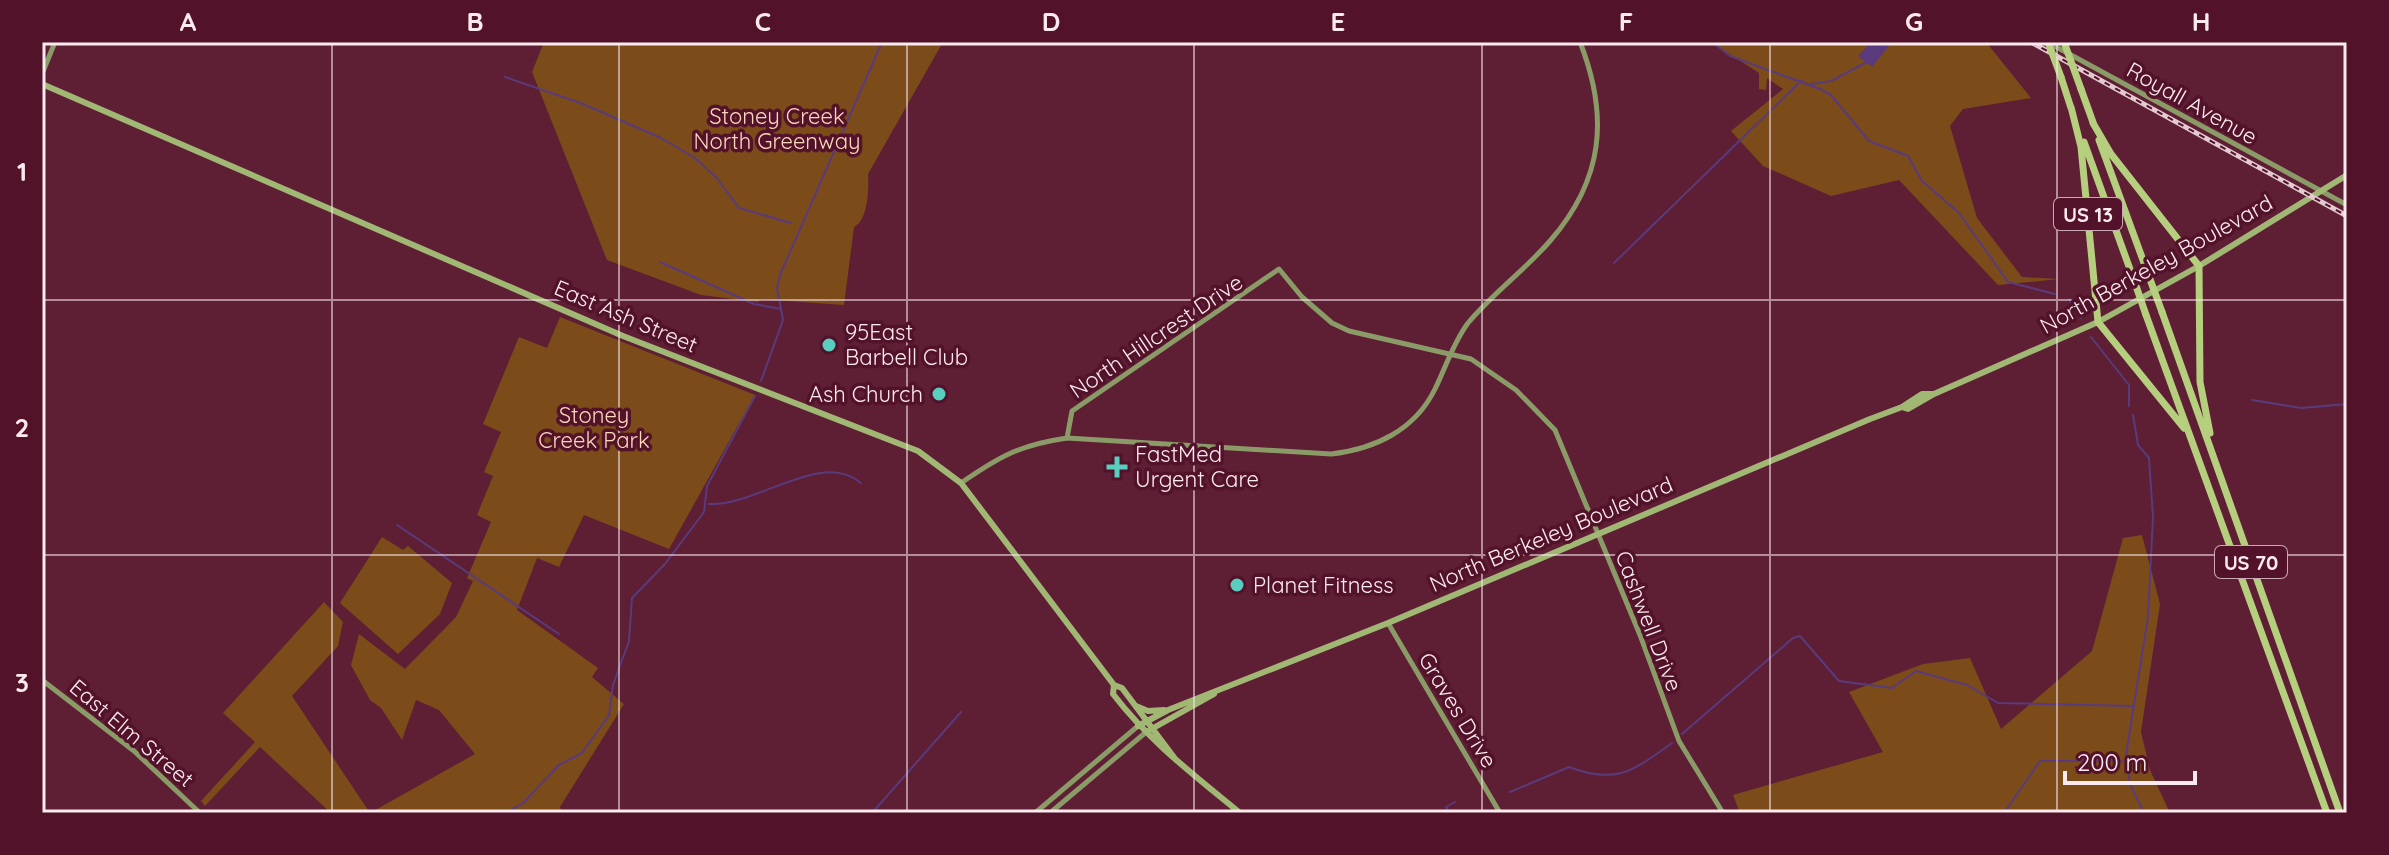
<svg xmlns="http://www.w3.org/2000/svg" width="2389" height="855" viewBox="0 0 2389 855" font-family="Quicksand,sans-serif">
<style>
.green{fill:#7b4c1a}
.water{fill:#593b7d}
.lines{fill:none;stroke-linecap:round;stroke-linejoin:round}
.stream{stroke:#593b7d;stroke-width:2}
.secondary{stroke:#8b9b68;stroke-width:5}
.primary{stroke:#a1b774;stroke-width:6}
.highway{stroke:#b6cf7e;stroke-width:7}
.rail-casing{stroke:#e3cad0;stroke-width:5}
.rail{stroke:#521229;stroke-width:2;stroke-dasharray:6;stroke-linecap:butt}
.highway-bridge{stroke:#b6cf7e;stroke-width:7}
.grid{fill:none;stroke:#fceaee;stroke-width:2;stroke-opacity:0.55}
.poi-dot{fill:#59cebe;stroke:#521229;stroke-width:3}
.labels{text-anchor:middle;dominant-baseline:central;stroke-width:7;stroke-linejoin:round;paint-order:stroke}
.shield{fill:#521229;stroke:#c9a9b3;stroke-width:2}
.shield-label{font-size:20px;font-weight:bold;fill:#fceaee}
.street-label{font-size:22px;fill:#fceaee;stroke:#521229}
.park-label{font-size:22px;fill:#fad7b9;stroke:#521229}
.poi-label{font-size:22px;fill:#fceaee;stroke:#521229;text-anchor:start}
.neatline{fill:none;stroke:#fceaee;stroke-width:3}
.grid-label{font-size:26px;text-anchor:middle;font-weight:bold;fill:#fceaee}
</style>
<rect width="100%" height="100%" fill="#5e1e33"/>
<!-- green -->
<path class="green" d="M544 42H943L868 174C869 190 868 220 854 227L844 305 760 299 758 302 701 295 607 260 532 72Z
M1711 42H1986L2031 98 1963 109 1950 126 1977 218 2022 277 2059 279 1998 285 1899 180 1831 196 1763 166 1731 131 1783 89 1767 78 1766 90 1759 89V73Z
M560 317 755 395 669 549 584 515 559 567 537 558 517 610 598 668 592 677 624 704 560 807 562 813H331L260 747 205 806 201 801 255 742 223 713 324 602 343 622 338 646 292 696 370 813 475 754 439 710 416 700 402 740 381 708 370 700 351 665 359 634 405 669 456 617 473 581 467 578 491 522 477 515 493 476 484 472 501 432 483 424 519 337 547 348Z
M2142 535 2160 604 2141 732 2150 770 2170 813H1740L1733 795 1883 752 1849 692 1923 664 1970 658 2001 729 2092 651 2123 538Z
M382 537 403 550 408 546 452 583 440 614 398 654 340 603Z"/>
<!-- water -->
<path class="water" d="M1871 42H1892L1872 67 1858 56Z"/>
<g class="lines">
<!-- stream -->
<path class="stream" d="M1712 42 1730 56 1820 89 1831 95 1869 141 1908 156 1922 181 1959 213 2008 282 2055 294
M505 77 583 104 661 138 695 158 716 177 739 208 791 223
M1811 84 1831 81 1867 62
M660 262 754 304 781 309
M1614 263 1802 80
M2069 299 2081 318
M2091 337 2129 385V406
M761 381 783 320 777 288 780 275 882 42
M2252 400 2301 408 2347 404
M2133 415 2138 445 2149 458 2153 517 2148 617 2126 755 2130 784 2144 813
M709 504C756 507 821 449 861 483
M397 525 559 634
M1682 734 1793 638 1800 636 1839 681 1892 688 1916 671 1967 685 1998 703 2133 706
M1510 792 1569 767C1616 785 1633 771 1672 743
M505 813 523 803 559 765 582 753 609 715 613 685 629 641 632 598 665 564 704 512 707 486 755 396
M872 813 961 712
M1450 813 1446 807 1455 802
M2004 813 2040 761H2123"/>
<!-- secondary -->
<path class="secondary" d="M2049 43 2347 205
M42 74 55 42
M1067 438 1072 411 1279 269 1302 297 1332 323 1349 331 1471 359 1516 390 1555 430 1640 635 1679 741 1723 813
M961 483C1000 456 1020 445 1067 438L1331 454C1375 449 1415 430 1435 389 1446 367 1453 343 1468 323 1493 293 1525 270 1550 241 1604 179 1609 116 1580 42
M1388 623 1500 813
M42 680 134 751 200 813
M1035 813 1138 726
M1050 813 1145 733"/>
<!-- primary -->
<path class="primary" d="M42 84 623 336 918 451 961 483 1114 685 1122 688 1176 760
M1934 394 2098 322 2199 266 2347 175
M1114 685 1113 694C1150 742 1194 775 1240 813
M1136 706 1148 711 1164 710
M1138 726 1168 710 1388 623 1870 419 1902 407 1908 409 1934 394H1922L1902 407
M1148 731 1214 694"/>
<!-- highway -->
<path class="highway" d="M2061 77 2071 108
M2081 89 2094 125
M2071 107 2081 147 2098 322 2184 428
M2093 123 2111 154 2199 266 2200 382 2210 433
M2099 140 2147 271
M2084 142 2135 283
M2162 312 2340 813
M2146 315 2327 813"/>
<defs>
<path id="rail" d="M2031 42 2347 216"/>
</defs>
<!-- rail casing -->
<use href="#rail" class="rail-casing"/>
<!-- rail -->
<use href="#rail" class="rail"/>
<!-- highway-bridge -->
<path class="highway-bridge" d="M2048 42 2061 77
M2064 42 2081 89
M2147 271 2162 312
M2135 283 2146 315"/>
</g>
<!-- grid -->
<path class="grid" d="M332 42V813M619 42V813M907 42V813M1194 42V813M1482 42V813M1770 42V813M2057 42V813M42 300H2347M42 555H2347"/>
<!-- markers -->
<g class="poi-dot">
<circle cx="829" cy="345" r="8"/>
<circle cx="939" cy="394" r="8"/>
<path d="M1113 455h8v8h8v8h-8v8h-8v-8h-8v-8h8z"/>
<circle cx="1237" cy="585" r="8"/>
</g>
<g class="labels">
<!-- shield labels -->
<g class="shield">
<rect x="2054" y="198" width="68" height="32" rx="6"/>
<rect x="2215" y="546" width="72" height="32" rx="6"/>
</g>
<g class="shield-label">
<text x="2088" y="214">US 13</text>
<text x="2251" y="562">US 70</text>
</g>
<!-- street labels -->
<g class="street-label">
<text transform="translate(2192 103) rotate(29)">Royall Avenue</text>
<text transform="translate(2156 264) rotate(-29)">North Berkeley Boulevard</text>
<text transform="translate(626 316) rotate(23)">East Ash Street</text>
<text transform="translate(1156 336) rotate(-34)">North Hillcrest Drive</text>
<text transform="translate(1551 534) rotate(-23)">North Berkeley Boulevard</text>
<text transform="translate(1649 621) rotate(69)">Cashwell Drive</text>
<text transform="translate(1458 710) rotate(59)">Graves Drive</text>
<text transform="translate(132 733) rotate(40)">East Elm Street</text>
</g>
<!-- park labels -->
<g class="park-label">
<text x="777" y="116">Stoney Creek<tspan x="777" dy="25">North Greenway</tspan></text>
<text x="594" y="415">Stoney<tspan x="594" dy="25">Creek Park</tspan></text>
</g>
<!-- poi labels -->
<g class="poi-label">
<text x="845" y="332">95East<tspan x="845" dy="25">Barbell Club</tspan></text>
<text x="923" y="394" text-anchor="end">Ash Church</text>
<text x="1135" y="454">FastMed<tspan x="1135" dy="25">Urgent Care</tspan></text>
<text x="1253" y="585">Planet Fitness</text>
</g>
</g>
<!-- border -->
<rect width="2389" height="855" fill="none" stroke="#521229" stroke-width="88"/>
<!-- scale -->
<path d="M2065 771v12h130v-12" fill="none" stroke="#fceaee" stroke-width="4"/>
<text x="2077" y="771" font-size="24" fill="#fceaee" stroke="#521229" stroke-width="6" paint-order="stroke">200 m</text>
<rect x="44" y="44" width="2301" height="767" class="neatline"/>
<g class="grid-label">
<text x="188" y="31">A</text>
<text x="475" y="31">B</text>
<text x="763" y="31">C</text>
<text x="1051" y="31">D</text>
<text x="1338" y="31">E</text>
<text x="1626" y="31">F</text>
<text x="1914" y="31">G</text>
<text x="2201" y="31">H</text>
<text x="22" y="181">1</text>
<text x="22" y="437">2</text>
<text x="22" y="692">3</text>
</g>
</svg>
